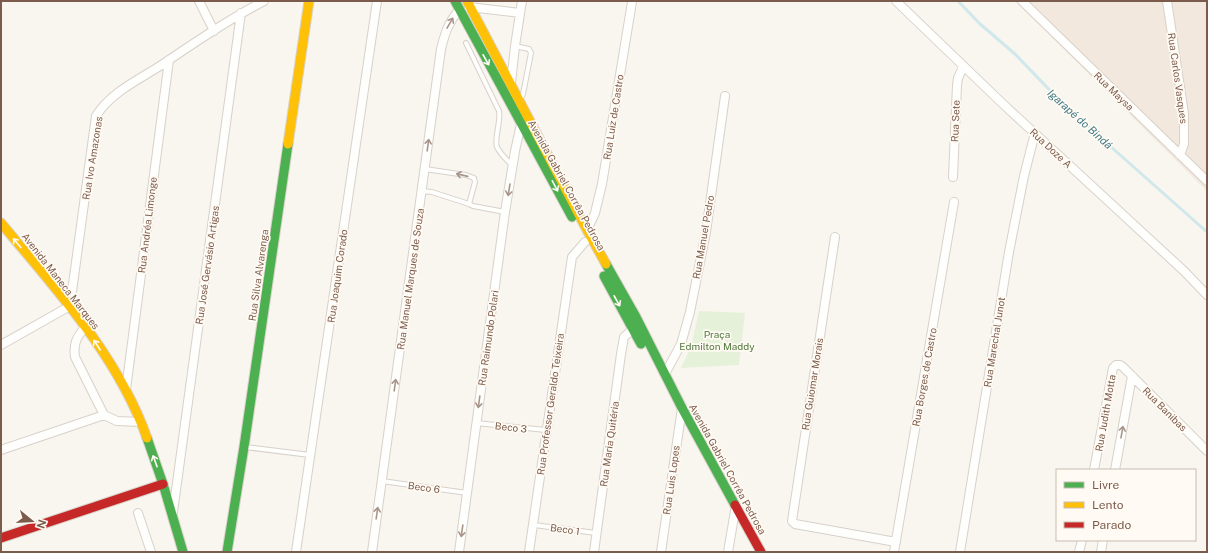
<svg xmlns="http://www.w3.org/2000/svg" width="1208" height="553" viewBox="0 0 1208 553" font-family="'Public Sans',sans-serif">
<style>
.residential{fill:#f2e8dd}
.green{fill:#e6f1da}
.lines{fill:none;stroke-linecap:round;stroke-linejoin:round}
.stream{stroke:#d0e8eb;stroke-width:3}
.lane-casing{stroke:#d8d1ca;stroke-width:6}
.street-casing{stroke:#d8d1ca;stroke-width:10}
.fast-casing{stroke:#d9d2cb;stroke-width:11}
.slow-casing{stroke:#d9d2cb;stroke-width:11}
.jam-casing{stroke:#d9d2cb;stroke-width:11}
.lane{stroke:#fefefd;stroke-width:4}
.street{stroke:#fefefd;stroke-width:8}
.fast{stroke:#4caf50;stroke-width:9}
.slow{stroke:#ffc107;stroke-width:9}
.jam{stroke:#c62828;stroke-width:9}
.oneway{stroke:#a9958a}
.oneway2{stroke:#fffaf3}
.labels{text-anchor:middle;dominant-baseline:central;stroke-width:3.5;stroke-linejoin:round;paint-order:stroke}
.street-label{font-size:10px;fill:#7b5c4c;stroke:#fffaf3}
.park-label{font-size:10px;fill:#527b40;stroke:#fffaf3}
.water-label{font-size:11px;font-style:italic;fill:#407c87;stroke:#fffaf3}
</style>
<rect width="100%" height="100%" fill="#f9f5ef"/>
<!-- residential -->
<path class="residential" d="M1015 1H1207V191L1085 70Z"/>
<!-- green -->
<path class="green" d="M699 311 745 313 739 365 681 368 691 347Z"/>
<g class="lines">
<!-- stream -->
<path class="stream" d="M958 1 979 23 1015 54 1066 107 1207 232"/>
<defs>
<path id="lane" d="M466 43 499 111C501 122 494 139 497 147 500 154 507 160 512 165
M515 46 529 49 531 53 523 94 521 98
M425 169 466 175 474 178 475 182 469 204
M422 191 432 192 469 204 473 206 505 212
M476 423 546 430
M245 447 310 455
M382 481 467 493
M534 525 596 533"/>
<path id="street" d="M199 1 214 31
M896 1 1003 104 1184 271 1207 295
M1022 1 1207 181
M1167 1 1184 114V144L1180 155
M469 7 520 13
M511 83 515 46 522 1
M953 177 957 85 958 78 963 67
M587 230 595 213 602 184 632 2
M835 237 792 521 795 524 896 542
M85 327C77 337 73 343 75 357L104 415 117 421 141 422
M1 345 70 306 96 116C110 93 138 80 160 66 194 43 228 20 264 1
M665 374 681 344 690 312 706 232 725 96
M126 389 169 60
M1 450 104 415
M1094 470 1113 368 1116 365H1120L1123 367 1207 451
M1115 470 1132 376
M173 512 241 13
M138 513 151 552
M296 552 377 1
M372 552 441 49C445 33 448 23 459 10
M459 552 505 212 515 151 521 124
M529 552 572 257 585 242
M594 552 621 354 624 337 633 329
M661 552 682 408
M728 552 736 505
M894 552 954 202
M960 552 1009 252 1024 176 1035 133
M1079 552 1082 540
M1101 552 1103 540"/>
<path id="fast" d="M455 1 572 217
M606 264 636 317 682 408 735 505
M604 276 641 344
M147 438 163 484 183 552
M227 552 244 447 288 144"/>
<path id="slow" d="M467 1 587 230 606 264
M288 144 309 1
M1 223C56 289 118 356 147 438"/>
<path id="jam" d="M735 505 761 552
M1 538 163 484"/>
</defs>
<!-- lane casing -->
<use href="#lane" class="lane-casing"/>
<!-- street casing -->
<use href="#street" class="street-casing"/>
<!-- fast casing -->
<use href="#fast" class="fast-casing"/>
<!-- slow casing -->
<use href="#slow" class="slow-casing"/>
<!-- jam casing -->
<use href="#jam" class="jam-casing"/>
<!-- lane -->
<use href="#lane" class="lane"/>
<!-- street -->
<use href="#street" class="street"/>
<!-- fast -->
<use href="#fast" class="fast"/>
<!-- slow -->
<use href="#slow" class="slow"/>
<!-- jam -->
<use href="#jam" class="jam"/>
</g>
<!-- one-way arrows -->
<defs><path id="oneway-shaft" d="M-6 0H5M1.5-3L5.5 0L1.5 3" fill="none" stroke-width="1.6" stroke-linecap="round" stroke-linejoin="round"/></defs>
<g class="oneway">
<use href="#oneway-shaft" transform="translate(450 23) rotate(-60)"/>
<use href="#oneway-shaft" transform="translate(428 145) rotate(-82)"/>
<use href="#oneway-shaft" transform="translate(462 175) rotate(-167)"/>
<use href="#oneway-shaft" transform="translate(509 190) rotate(99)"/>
<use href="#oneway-shaft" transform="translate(395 385) rotate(-82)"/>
<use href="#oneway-shaft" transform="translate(479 402) rotate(98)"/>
<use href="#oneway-shaft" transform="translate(1122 432) rotate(-80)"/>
<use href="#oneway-shaft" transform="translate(377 513) rotate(-82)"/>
<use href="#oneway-shaft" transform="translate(462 531) rotate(98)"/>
</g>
<g class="oneway2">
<use href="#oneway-shaft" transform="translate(486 60) rotate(61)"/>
<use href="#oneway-shaft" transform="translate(555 186) rotate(62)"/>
<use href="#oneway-shaft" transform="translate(17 243) rotate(-130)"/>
<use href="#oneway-shaft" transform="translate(617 301) rotate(61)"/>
<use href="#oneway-shaft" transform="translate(97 345) rotate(-123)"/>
<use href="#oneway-shaft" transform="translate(155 461) rotate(-110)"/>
</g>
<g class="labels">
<!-- street labels -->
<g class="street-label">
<text transform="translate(1178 78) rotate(82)">Rua Carlos Vasques</text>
<text transform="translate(1114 91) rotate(44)">Rua Maysa</text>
<text transform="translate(613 117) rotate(-81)">Rua Luiz de Castro</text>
<text transform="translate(955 121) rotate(-88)">Rua Sete</text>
<text transform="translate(1051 148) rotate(43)">Rua Doze A</text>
<text transform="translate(92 158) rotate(-81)">Rua Ivo Amazonas</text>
<text transform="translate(567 185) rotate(61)">Avenida Gabriel Corrêa Pedrosa</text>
<text transform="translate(147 225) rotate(-83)">Rua Andréa Limonge</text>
<text transform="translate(703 237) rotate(-80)">Rua Manuel Pedro</text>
<text transform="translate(207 265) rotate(-82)">Rua José Gervásio Artigas</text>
<text transform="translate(258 275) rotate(-82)">Rua Silva Alvarenga</text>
<text transform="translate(337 276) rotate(-82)">Rua Joaquim Corado</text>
<text transform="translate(410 279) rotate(-82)">Rua Manuel Marques de Souza</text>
<text transform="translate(61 281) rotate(52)">Avenida Maneca Marques</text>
<text transform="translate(488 338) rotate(-82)">Rua Raimundo Polari</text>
<text transform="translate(994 342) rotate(-81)">Rua Marechal Junot</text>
<text transform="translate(924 377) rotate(-80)">Rua Borges de Castro</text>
<text transform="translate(812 384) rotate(-81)">Rua Guiomar Morais</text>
<text transform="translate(550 404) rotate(-82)">Rua Professor Geraldo Teixeira</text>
<text transform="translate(1165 409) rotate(45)">Rua Banibas</text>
<text transform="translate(1105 413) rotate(-80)">Rua Judith Motta</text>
<text transform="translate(511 427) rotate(6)">Beco 3</text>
<text transform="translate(609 444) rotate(-82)">Rua Maria Quitéria</text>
<text transform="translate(728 469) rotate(61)">Avenida Gabriel Corrêa Pedrosa</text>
<text transform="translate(671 480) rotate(-82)">Rua Luis Lopes</text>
<text transform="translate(424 487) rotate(8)">Beco 6</text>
<text transform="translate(565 529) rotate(8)">Beco 1</text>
</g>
<!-- park labels -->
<g class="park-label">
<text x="717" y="334">Praça<tspan x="717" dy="12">Edmilton Maddy</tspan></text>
</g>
<!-- water labels -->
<g class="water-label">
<text transform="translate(1080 119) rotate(42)">Igarapé do Bindá</text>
</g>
</g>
<!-- border -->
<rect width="1208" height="553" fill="none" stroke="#7b5c4c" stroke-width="4"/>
<!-- legend -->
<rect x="1056" y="469" width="140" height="72" fill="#fffaf3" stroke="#cabbb0"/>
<rect x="1064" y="482" width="20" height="6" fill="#4caf50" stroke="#cabbb0"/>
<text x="1092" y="489" font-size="12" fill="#7b5c4c">Livre</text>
<rect x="1064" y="502" width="20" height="6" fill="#ffc107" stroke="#cabbb0"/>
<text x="1092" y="509" font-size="12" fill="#7b5c4c">Lento</text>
<rect x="1064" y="522" width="20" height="6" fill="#c62828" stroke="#cabbb0"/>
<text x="1092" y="529" font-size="12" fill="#7b5c4c">Parado</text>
<!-- north arrow -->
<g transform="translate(32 521) rotate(108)" stroke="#fffaf3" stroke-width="3" paint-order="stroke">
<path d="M0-3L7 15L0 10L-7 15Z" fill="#7b5c4c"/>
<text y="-6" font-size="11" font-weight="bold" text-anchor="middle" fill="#7b5c4c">N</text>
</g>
</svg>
